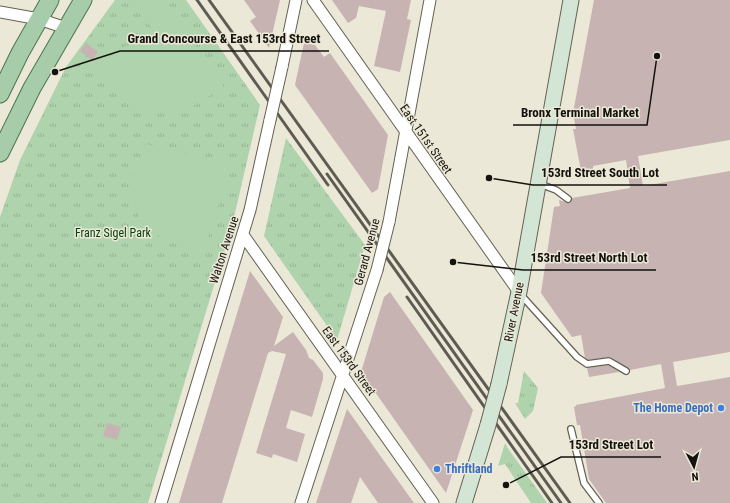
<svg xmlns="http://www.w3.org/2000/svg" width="730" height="503" viewBox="0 0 730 503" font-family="'Roboto Condensed',sans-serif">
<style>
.grass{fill:url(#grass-tufts)}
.pitch{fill:#aed3ad}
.building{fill:#c6b3b2}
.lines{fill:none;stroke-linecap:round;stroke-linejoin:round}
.lane-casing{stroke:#656253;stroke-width:8}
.street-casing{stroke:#656253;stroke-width:13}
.secondary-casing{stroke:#656253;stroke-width:17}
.primary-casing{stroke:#4c754e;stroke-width:19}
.lane{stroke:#fff;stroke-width:5.5}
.street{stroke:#fff;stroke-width:11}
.secondary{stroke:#d3e6d5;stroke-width:15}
.primary{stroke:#a6ccaa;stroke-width:17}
.rail{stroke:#5e5c52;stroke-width:3}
.street-bridge-casing{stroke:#656253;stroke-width:13;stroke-linecap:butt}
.secondary-bridge-casing{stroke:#656253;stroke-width:17;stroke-linecap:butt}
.street-bridge{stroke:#fff;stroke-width:11}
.secondary-bridge{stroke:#d3e6d5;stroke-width:15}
.shop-dot{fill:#3f7fe0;stroke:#ece8d7;stroke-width:1.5}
.labels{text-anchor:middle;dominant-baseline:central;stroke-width:3;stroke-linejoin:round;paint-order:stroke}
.street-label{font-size:12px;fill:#13120c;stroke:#ece8d7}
.park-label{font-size:12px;fill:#03430a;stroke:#ece8d7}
.shop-label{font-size:12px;font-weight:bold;fill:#366cbe;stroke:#ece8d7;text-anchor:end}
.leader{fill:none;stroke:#13120c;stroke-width:1.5}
.callout-dot{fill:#13120c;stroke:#ece8d7;stroke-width:1.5}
.callout-label{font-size:13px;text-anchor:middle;font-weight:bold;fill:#13120c;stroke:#ece8d7;stroke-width:3;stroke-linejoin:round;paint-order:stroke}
</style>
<defs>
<pattern id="grass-tufts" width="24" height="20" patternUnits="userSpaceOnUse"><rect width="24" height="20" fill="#aed3ad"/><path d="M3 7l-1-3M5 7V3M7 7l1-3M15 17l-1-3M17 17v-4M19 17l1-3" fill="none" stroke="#95b494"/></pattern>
</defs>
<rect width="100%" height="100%" fill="#ece8d7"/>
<!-- grass -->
<path class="grass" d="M115 0H186L260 105 232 226 148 503H0V217L20 160 66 67Z
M286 138 365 245 337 340 264 236Z
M524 371 538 388 533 411 525 419 515 403H518Z
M505 443 507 447 547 503H531L505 464 498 466Z"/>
<!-- pitch -->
<path class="pitch" d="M133 0H165L175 16 166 22 180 24 224 87 191 107 155 114 121 99 90 68 153 30Z
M146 144 224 163 229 173 204 249 167 242 139 220 131 183Z"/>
<!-- building -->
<path class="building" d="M244 0H280L269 48 250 21 256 17Z
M332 0H411L407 19 411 20 400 72 374 66 386 11 359 6 356 18 348 23Z
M594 0H730V140L638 156 643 186 730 171V352L673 362 677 386 730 377V503H606L589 479 580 425H577L574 407 576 406V405L665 388 661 364 630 370 611 357 588 360 585 358 581 335 572 337 541 293 554 207 560 206 559 200 569 203 572 198 630 188 626 160 593 166V169L581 171 573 129H576L573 113Z
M86 43 98 52 92 60 80 51Z
M304 43 315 45 324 57 330 53 388 135 378 189 372 193 295 85Z
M250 271 283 317 274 346 293 332 306 350 309 358 313 360 323 373V379L312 417 291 410 286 428 305 434 297 462 273 454 272 458 256 453 286 354 272 351 268 353 222 503H179Z
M390 292 473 410 446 493 361 372 384 297Z
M608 365 619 372 589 377 587 368Z
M347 409 379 454 414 503H378L360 477 351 503H316Z
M107 423 121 427 117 440 103 436Z"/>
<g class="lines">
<defs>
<path id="lane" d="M540 184 556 190 568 199
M521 295 577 357 587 364 609 361 626 371
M571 429 584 483 599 503"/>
<path id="street" d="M313 0 519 292
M0 12 39 19 66 28
M282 67 296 0
M389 222 430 0
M243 235 433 503
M161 503 250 210 270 120
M301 503 377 270"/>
<path id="secondary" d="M499 384 519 292 571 0
M464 503 488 425"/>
<path id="primary" d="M0 94 20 53 50 0
M0 153 32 88 83 0"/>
</defs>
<!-- lane casing -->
<use href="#lane" class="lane-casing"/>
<!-- street casing -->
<use href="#street" class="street-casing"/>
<!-- secondary casing -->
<use href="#secondary" class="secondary-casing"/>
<!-- primary casing -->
<use href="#primary" class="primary-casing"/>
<!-- lane -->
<use href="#lane" class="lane"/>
<!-- street -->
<use href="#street" class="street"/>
<!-- secondary -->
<use href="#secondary" class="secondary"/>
<!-- primary -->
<use href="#primary" class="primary"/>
<!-- rail -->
<path class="rail" d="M197 0 328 185
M209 0 570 503
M327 174 561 503
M407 297 552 503"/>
<defs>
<path id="street-bridge" d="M270 120 282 67
M377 270 389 222"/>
<path id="secondary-bridge" d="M488 425 499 384"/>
</defs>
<!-- street-bridge casing -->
<use href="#street-bridge" class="street-bridge-casing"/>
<!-- secondary-bridge casing -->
<use href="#secondary-bridge" class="secondary-bridge-casing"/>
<!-- street-bridge -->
<use href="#street-bridge" class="street-bridge"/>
<!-- secondary-bridge -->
<use href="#secondary-bridge" class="secondary-bridge"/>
</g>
<!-- markers -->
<g class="shop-dot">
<circle cx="721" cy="408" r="4"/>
<circle cx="437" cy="469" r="4"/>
</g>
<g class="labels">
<!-- street labels -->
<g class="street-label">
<text transform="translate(426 139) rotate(55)">East 151st Street</text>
<text transform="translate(224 250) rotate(-72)">Walton Avenue</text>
<text transform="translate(367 252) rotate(-75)">Gerard Avenue</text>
<text transform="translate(514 312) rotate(-79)">River Avenue</text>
<text transform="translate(349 361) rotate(54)">East 153rd Street</text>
</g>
<!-- park labels -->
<g class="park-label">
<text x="113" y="233">Franz Sigel Park</text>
</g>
<!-- shop labels -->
<g class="shop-label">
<text x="713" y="408">The Home Depot</text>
<text x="445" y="469" text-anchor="start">Thriftland</text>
</g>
</g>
<!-- callouts -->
<path class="leader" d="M55 72L120 51H329M657 56L647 125H513M489 178L533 185H667M453 262L523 270H656M506 485L561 457H661"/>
<g class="callout-dot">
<circle cx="55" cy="72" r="4"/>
<circle cx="657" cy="56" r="4"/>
<circle cx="489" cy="178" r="4"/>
<circle cx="453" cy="262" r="4"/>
<circle cx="506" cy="485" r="4"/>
</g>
<g class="callout-label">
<text x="224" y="43">Grand Concourse &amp; East 153rd Street</text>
<text x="580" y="117">Bronx Terminal Market</text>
<text x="600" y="177">153rd Street South Lot</text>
<text x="589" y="262">153rd Street North Lot</text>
<text x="611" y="449">153rd Street Lot</text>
</g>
<!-- north arrow -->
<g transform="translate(694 467) rotate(174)" stroke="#ece8d7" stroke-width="3" paint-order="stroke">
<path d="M0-3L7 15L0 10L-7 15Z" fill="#13120c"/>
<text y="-6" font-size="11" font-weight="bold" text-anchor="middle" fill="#13120c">N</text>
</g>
</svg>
